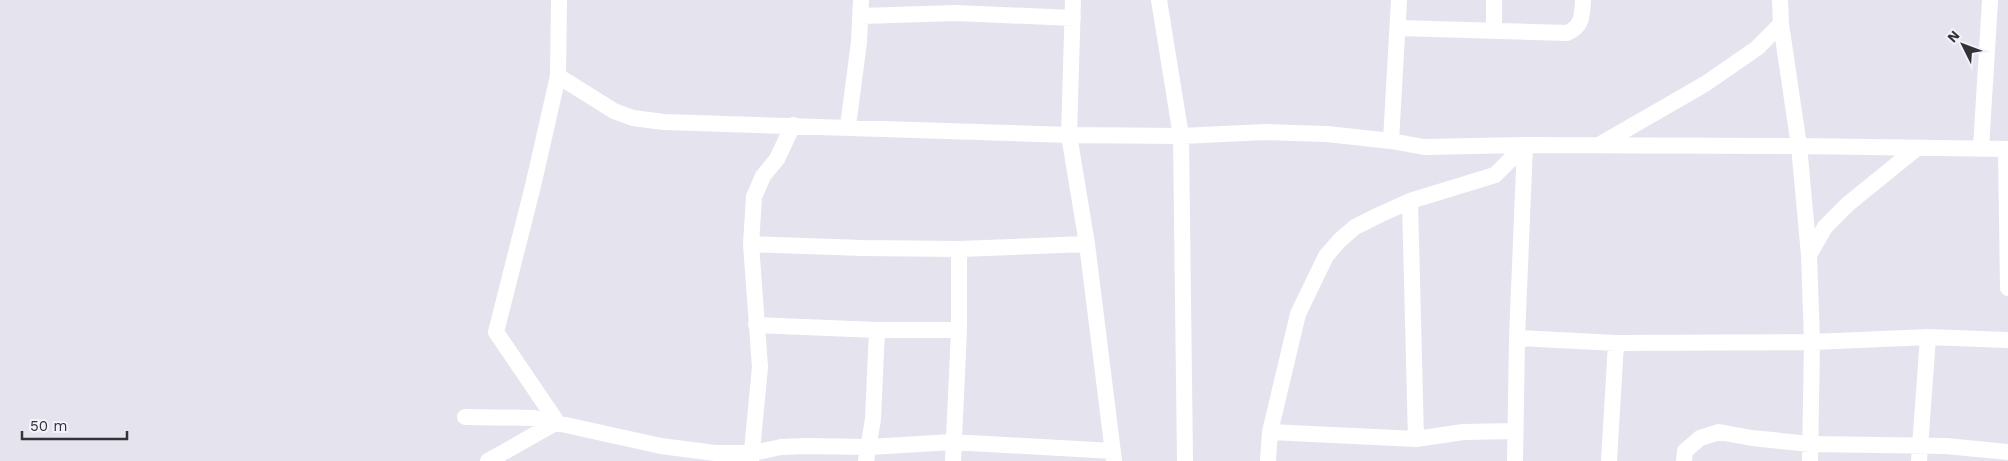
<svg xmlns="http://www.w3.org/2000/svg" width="2008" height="461" viewBox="0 0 2008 461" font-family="'Work Sans',sans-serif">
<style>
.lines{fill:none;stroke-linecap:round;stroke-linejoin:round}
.minor{stroke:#fff;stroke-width:16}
</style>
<rect width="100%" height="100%" fill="#e5e4ee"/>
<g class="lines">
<!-- minor -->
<path class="minor" d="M1073 0 1069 135 1087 244 1114 461
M1159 0 1181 136 1185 461
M1780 0 1781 24 1799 146 1809 255
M861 16 956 13 1073 18
M1399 28 1567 33C1583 26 1582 15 1583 0
M1494 30V0
M558 76 614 111 633 118 664 122 1069 135 1181 136 1266 132 1327 134 1391 141 1424 147 1525 145 1517 338 1515 461
M848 126 859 42 861 0
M1391 141 1399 0
M1599 145 1705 84 1757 48 1781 24
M1981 148 1990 0
M2006 149 2008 288
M1410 201 1416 439
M751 244 862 248 959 249 1087 244
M756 325 877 330H959
M1517 338 1616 343 1812 342 1928 337 2008 340
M465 417 534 418 661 446 715 453H753L781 447 804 446 870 447 952 442 1113 451
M1270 432 1416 439 1463 432 1515 431
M488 461 557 422 496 332 533 186 558 76 559 0
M751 461 760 367 751 244 754 197 763 176 777 159 793 125
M866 461 873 419 877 330
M953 461 959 330V249
M1268 461 1270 432 1298 314 1326 256 1340 240 1355 227 1377 216 1410 201 1495 175 1525 145 1799 146 2008 149
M1609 461 1616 343
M1684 461 1685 451 1700 438 1719 432 1752 438 1810 444 1946 446 2008 452
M1810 461 1812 342 1809 255 1825 227 1848 204 1917 148
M1919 461 1928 337"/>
</g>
<!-- north arrow -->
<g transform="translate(1963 45) rotate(312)" stroke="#f3f1fb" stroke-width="4" paint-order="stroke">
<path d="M0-4L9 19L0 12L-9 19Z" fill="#333236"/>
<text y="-8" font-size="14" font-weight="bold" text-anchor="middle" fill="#333236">N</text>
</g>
<!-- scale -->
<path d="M22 431v8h105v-8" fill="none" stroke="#333236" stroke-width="2.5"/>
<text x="30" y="431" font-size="15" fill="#333236" stroke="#f3f1fb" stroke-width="4" paint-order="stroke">50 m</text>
</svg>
